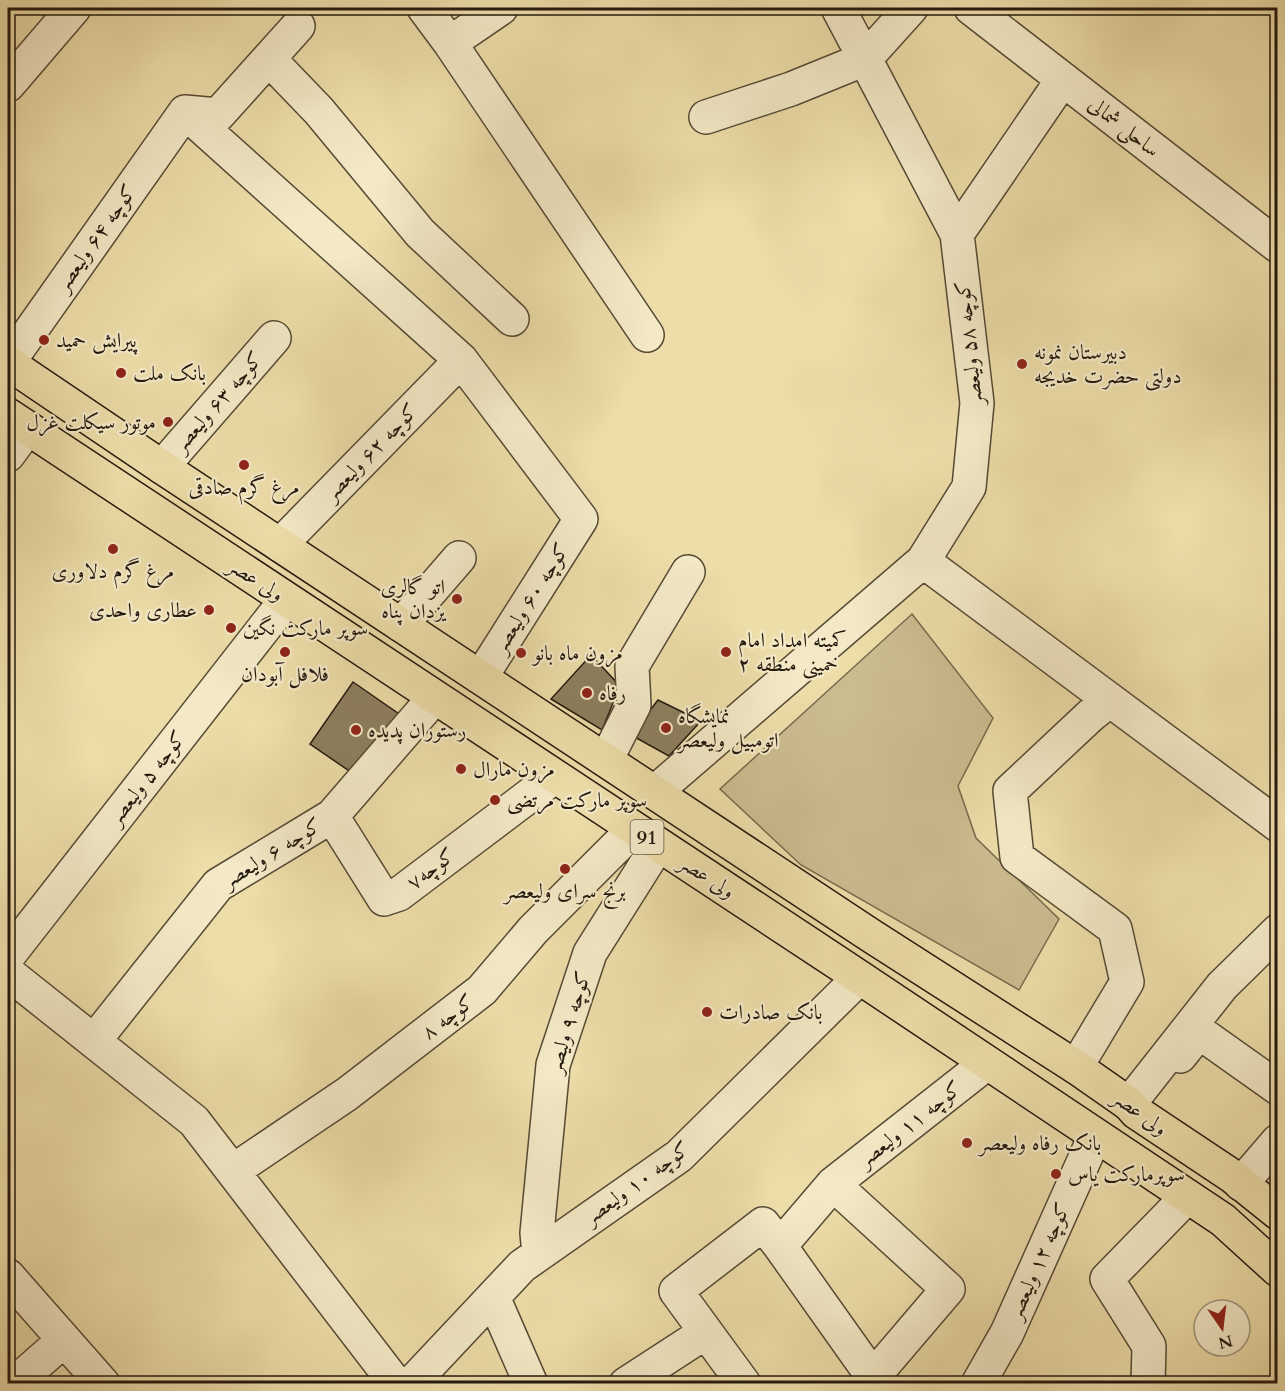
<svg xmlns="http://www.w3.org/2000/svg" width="1285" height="1391" viewBox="0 0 1285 1391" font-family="Cardo,Amiri,serif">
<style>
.green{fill:#cbbc8f;stroke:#786a4e;stroke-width:1.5}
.building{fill:#8d7f5f;stroke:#24190e;stroke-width:1.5}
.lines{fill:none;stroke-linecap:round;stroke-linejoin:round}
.minor-casing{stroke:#564a35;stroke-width:36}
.major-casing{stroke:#24190e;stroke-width:36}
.minor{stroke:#f3e9c7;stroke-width:33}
.major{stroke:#eddda9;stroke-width:33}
.poi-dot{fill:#8f2418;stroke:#f3e9c7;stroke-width:2}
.labels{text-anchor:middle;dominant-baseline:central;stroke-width:4.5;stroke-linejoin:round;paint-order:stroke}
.shield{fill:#f3e9c7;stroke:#625746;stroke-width:1.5}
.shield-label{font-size:20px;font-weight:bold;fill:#24190e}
.street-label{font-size:21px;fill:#24190e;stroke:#f3e9c7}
.poi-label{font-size:21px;fill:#24190e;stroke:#f3e9c7;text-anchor:start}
</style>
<rect width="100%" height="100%" fill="#eddda9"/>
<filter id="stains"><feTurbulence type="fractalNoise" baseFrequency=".00333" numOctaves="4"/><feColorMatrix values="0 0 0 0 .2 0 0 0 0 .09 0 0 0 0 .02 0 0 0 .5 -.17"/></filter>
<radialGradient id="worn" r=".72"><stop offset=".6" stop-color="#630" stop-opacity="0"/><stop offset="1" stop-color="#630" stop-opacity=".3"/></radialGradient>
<!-- green -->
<path class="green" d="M912 614 993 718 958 786 976 838 1059 919 1019 990 801 865 720 789Z"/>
<!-- building -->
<path class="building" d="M591 655 620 686 602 730 551 699Z
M353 682 402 716 358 777 310 744Z
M658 700 701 721 669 756 631 735Z"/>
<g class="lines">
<defs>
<path id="minor" d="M424 8 450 43 647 335
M838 8 865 59 911 8
M971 8 1278 246
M450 43 501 8
M269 59 319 111 420 233 512 319
M8 85 74 8
M185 112 461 360 581 519 481 677
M185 112 218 115 298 26
M706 117 791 89 865 59 957 234
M8 363 185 112
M8 455 27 429
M162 467 274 338
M280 545 461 360
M923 561 1278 825
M401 625 459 558
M606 760 634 705 632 666 688 572
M655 792 923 561 969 487 977 403 957 234 1063 79
M332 816 384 899 399 894 554 777
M8 956 286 600
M8 973 194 1121 396 1384
M94 1041 218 885 332 816 434 698
M1180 1056 1199 1032 1278 1088
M1076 1067 1127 982 1115 929 1017 857 1010 791 1091 715 1110 700
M1129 1104 1222 986 1278 931
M233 1171 347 1094 482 990 533 930 634 829
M833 1184 948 1289 873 1377 780 1246 833 1184 987 1063
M1241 1184 1278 1141
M539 1254 537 1233 553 1065 590 953 658 845
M8 1276 103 1384
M493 1297 531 1384
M14 1384 64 1340
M411 1384 522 1266 679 1156 859 978
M626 1384 706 1332
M744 1384 676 1291 763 1224 780 1246
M978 1384 1007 1333 1095 1136
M1148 1384 1149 1346 1107 1279 1187 1197"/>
<path id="major" d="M8 363 162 467 870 935 1076 1067 1129 1104 1136 1112 1232 1176 1278 1213
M8 415 847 969 1223 1220 1278 1270"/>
</defs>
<!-- minor casing -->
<use href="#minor" class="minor-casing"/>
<!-- major casing -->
<use href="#major" class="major-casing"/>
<!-- minor -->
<use href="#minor" class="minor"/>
<!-- major -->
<use href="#major" class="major"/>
</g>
<!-- markers -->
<g class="poi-dot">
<circle cx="44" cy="340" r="6"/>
<circle cx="1022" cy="364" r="6"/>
<circle cx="121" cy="373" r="6"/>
<circle cx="168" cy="422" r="6"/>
<circle cx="244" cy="465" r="6"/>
<circle cx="113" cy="549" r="6"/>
<circle cx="457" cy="599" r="6"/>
<circle cx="209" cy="610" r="6"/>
<circle cx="231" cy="628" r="6"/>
<circle cx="285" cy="652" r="6"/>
<circle cx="726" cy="652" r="6"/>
<circle cx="521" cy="653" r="6"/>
<circle cx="587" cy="693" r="6"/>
<circle cx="666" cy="728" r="6"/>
<circle cx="356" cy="730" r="6"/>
<circle cx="461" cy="769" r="6"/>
<circle cx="495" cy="800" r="6"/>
<circle cx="565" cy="869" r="6"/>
<circle cx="707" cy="1012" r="6"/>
<circle cx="967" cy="1143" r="6"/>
<circle cx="1056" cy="1174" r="6"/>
</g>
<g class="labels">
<!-- shield labels -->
<rect class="shield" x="630.5" y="820" width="33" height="34" rx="4.5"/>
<g class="shield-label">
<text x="647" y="837">91</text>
</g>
<!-- street labels -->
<g class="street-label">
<text transform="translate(1124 127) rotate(38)">ساحلی شمالی</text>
<text transform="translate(96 238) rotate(-55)">کوچه ۶۴ ولیعصر</text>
<text transform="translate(969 343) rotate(-96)">کوچه ۵۸ ولیعصر</text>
<text transform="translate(218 402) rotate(-49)">کوچه ۶۳ ولیعصر</text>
<text transform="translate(371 452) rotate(-46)">کوچه ۶۲ ولیعصر</text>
<text transform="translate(256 580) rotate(33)">ولی عصر</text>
<text transform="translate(531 598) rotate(-58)">کوچه ۶۰ ولیعصر</text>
<text transform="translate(147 778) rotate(-52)">کوچه ۵ ولیعصر</text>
<text transform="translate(272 853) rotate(-32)">کوچه ۶ ولیعصر</text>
<text transform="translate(431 869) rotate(-37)">کوچه۷</text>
<text transform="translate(707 877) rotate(33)">ولی عصر</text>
<text transform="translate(448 1017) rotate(-37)">کوچه ۸</text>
<text transform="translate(569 1022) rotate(-73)">کوچه ۹ ولیصر</text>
<text transform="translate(1140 1113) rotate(36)">ولی عصر</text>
<text transform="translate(910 1124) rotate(-38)">کوچه ۱۱ ولیعصر</text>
<text transform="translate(637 1183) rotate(-36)">کوچه ۱۰ ولیعصر</text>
<text transform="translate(1039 1261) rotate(-66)">کوچه ۱۲ ولیعصر</text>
</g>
<!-- poi labels -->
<g class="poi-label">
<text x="56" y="340">پیرایش حمید</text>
<text x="1034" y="352">دبیرستان نمونه<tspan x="1034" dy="24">دولتی حضرت خدیجه</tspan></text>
<text x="133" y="373">بانک ملت</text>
<text x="156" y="422" text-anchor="end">موتور سیکلت غزل</text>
<text x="244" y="487" text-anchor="middle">مرغ گرم صادقی</text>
<text x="113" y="571" text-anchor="middle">مرغ گرم دلاوری</text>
<text x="445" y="587" text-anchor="end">اتو گالری<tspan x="445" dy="24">یزدان پناه</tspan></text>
<text x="197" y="610" text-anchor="end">عطاری واحدی</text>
<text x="243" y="628">سوپر مارکت نگین</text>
<text x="738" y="640">کمیته امداد امام<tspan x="738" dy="24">خمینی منطقه ۲</tspan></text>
<text x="533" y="653">مزون ماه بانو</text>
<text x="285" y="674" text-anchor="middle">فلافل آبودان</text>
<text x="599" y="693">رفاه</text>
<text x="678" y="716">نمایشگاه<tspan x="678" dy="24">اتومبیل ولیعصر</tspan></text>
<text x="368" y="730">رستوران پدیده</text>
<text x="473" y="769">مزون مارال</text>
<text x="507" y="800">سوپر مارکت مرتضی</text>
<text x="565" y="891" text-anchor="middle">برنج سرای ولیعصر</text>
<text x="719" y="1012">بانک صادرات</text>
<text x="979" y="1143">بانک رفاه ولیعصر</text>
<text x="1068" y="1174">سوپرمارکت یاس</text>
</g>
</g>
<!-- margin -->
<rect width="1285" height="1391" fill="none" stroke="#eddda9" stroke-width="30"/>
<rect x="9" y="9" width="1267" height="1373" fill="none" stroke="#24190e" stroke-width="3"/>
<rect x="15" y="15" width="1255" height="1361" fill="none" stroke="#24190e" stroke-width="1.5"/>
<!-- north arrow -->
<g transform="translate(1222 1328) rotate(166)"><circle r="28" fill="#f3e9c7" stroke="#a0967d" stroke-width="1.5"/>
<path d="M0-4.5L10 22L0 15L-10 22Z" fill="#8f2418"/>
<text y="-9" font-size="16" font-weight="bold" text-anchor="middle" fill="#24190e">N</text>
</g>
<rect width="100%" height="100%" filter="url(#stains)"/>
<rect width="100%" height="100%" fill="url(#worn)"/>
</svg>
